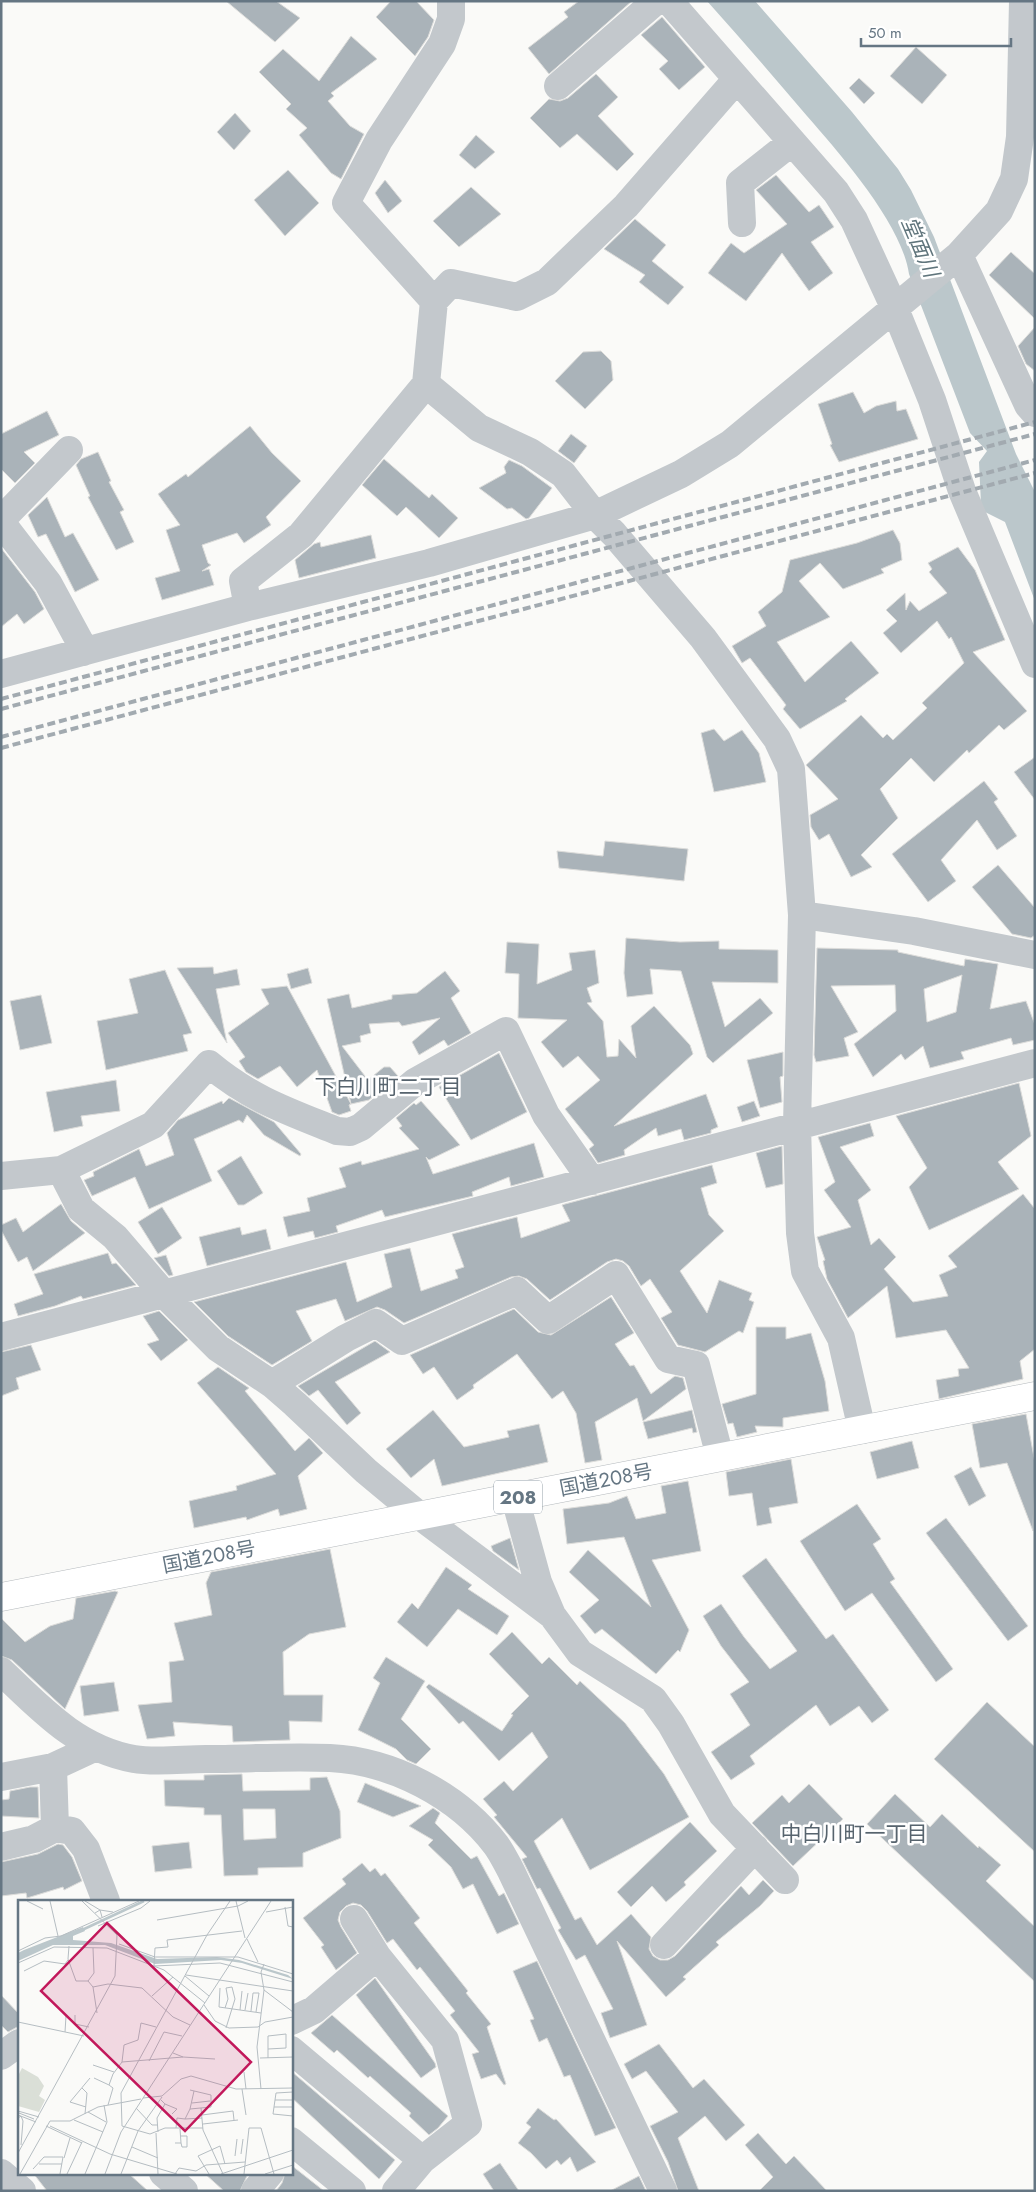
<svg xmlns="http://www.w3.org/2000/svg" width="1036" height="2192" viewBox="0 0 1036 2192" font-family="Jost,'Noto Sans JP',sans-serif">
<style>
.water{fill:#bbc7cb}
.building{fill:#aab3b9;stroke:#dcdcda;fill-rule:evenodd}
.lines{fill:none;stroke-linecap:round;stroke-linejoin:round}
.highway-casing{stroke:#b4b9bd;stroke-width:29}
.minor{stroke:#c3c8cc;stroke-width:28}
.highway{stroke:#fff;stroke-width:28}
.rail{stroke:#a2aab0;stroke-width:4;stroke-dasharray:8 4;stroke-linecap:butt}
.labels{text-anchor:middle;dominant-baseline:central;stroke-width:5;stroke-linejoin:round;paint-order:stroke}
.shield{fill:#fff;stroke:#939fa8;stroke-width:1}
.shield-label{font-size:19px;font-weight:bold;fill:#657683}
.street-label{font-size:20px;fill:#657683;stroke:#fff}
.water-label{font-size:21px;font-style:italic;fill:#60757c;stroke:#fff}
.neighbourhood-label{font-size:21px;fill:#57646e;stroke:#fff}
.inset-river{fill:none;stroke:#bbc7cb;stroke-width:2.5}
.inset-road{fill:none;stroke:#b5bdc2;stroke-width:1}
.view{fill:#c2185b;fill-opacity:0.15;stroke:#c2185b;stroke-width:2.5}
.inset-edge{fill:none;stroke:#657683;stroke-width:2.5}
</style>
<rect width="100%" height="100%" fill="#fafaf8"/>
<!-- water -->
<path class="water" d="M707 1H755L852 112 898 169 911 190 934 237 1016 454 1035 492V601L1005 522 985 512 981 504 979 462 987 451 970 433 909 274C902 224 840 154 807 116 774 77 741 39 707 1Z"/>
<!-- building -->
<path class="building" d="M226 1H276L300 18 275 42Z
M391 1H416L434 20 428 37 415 56 376 17Z
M579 1H632L549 74 528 48 568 17 564 12Z
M662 17 705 67 679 90 659 69 668 61 641 35Z
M351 36 377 59 331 93 334 96 328 101 350 126 364 134 341 179 331 173 299 135 307 128 286 109 291 104 259 72 283 49 319 81Z
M916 47 947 75 922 104 890 76Z
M596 74 618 97 598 116 634 154 617 171 577 134 560 148 530 118 549 99 560 101 568 98Z
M859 78 875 93 864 104 849 88Z
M235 113 251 131 234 150 217 132Z
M476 135 495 152 475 169 459 155Z
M288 170 319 203 285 236 254 200Z
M776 175 809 212 819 205 834 227 811 242 833 273 809 291 782 253 746 301 708 273 731 243 744 253 787 224 756 190Z
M385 180 402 201 388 213 375 193Z
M471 187 501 214 459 247 433 221Z
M635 219 666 245 652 261 684 287 668 305 639 282 645 275 604 249Z
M1011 252 1035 274V319L989 275Z
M1035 327V371L1026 364 1018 346Z
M601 351 611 361 613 380 585 409 555 381 583 352Z
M853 392 864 413 876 406 896 401 897 411 906 409 918 439 839 462 830 445 832 444 818 404Z
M47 411 59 435 24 452 35 463 15 483 1 469V434Z
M250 426 272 453 301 481 266 517 271 525 244 543 237 533 202 545 208 563 211 565 202 571 209 569 214 585 162 600 155 578 180 571 166 530 180 525 158 494 186 474 188 477Z
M571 434 587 446 574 463 558 451Z
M98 452 111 481 109 482 124 510 120 512 134 542 116 550 88 497 90 496 76 465 81 459Z
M384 459 429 498 432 494 458 518 439 538 406 507 397 516 362 485Z
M509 460 522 466 552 488 529 518 526 519 512 508 507 509 479 488 506 473 504 467Z
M47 497 65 537 73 533 99 580 75 592 46 534 38 537 28 515Z
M893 530 900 543 902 560 881 569 884 573 843 589 820 563 799 581 830 617 777 642 805 682 851 641 879 673 845 699 847 701 800 729 783 709 786 705 750 658 742 663 732 646 766 626 758 612 782 592 790 560 857 543Z
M371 535 376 558 299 578 295 560 314 544 320 542 321 547Z
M958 547 975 570 1005 640 973 652 1027 711 1004 730 999 725 969 753 967 750 934 782 911 758 880 789 898 818 861 855 872 867 851 877 829 834 819 840 811 827 810 815 838 799 806 765 861 715 883 738 887 734 893 740 927 708 922 703 964 663 951 637 949 639 937 621 901 653 883 633 897 621 886 610 905 593 906 610 910 601 919 611 947 593 929 572 932 569 928 563Z
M1 548 35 592 44 609 24 624 17 614 1 627Z
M714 729 724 741 742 730 759 753 766 782 714 792 701 733Z
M1035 757V800L1014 772Z
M984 781 998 799 994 802 1017 836 997 850 977 820 941 860 956 881 928 902 892 854Z
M605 841 688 849 684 881 559 868 557 851 603 856Z
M998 865 1035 908V935L1031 938 1012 934 972 887Z
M626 938 680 942 719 941V949L778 950V983L712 982 725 1027 760 998 773 1013 713 1063 707 1057 681 971 650 969 653 994 627 997 624 973Z
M507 942 539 944 537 984 572 970 569 953 595 950 599 983 587 988 592 1002 587 1003 603 1021 607 1057 618 1056 619 1039 636 1058 631 1026 654 1006 690 1045 693 1054 614 1126 706 1094 718 1127 711 1130V1133L684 1140 681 1129 658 1136 656 1128 624 1150 625 1155 598 1163 589 1149 594 1145 565 1109 600 1080 578 1056 563 1068 541 1042 567 1020 518 1018 519 974 505 973Z
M817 948 898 950V952L964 966 965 959 998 964 990 1009 1026 1001 1035 1025V1040L1013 1045 1011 1038 961 1052 964 1059 930 1068 923 1046 905 1060 901 1054 873 1077 854 1044 896 1011 895 985 831 986 858 1032 844 1038 849 1056 816 1062 814 1055ZM962 975 956 1012 927 1022 924 989Z
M213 967 214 974 237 969 240 985 216 989 227 1043 177 968Z
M308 968 312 983 291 989 287 974Z
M165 970 192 1033 183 1035 188 1051 106 1070 97 1021 138 1013 129 979Z
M445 971 460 991 451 998 471 1033 448 1046 444 1040 419 1055 412 1042 440 1018 402 1026 399 1022 369 1024 371 1033 360 1036 361 1042 342 1046 368 1080 384 1067H390L398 1076 369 1100 351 1104 327 999 349 994 352 1008 392 999V995L417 993Z
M287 986 351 1104 349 1105 351 1111 339 1115 332 1112 317 1070 297 1087 280 1066 258 1079 246 1072 239 1061 245 1057 228 1033 269 1004 261 989Z
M41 995 52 1043 20 1050 10 1001Z
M783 1052V1076L780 1077 782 1102 760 1108 747 1060Z
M499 1053 527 1112 471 1140 439 1087Z
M116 1080 120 1111 81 1116 83 1126 54 1132 46 1092Z
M1019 1083 1031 1136 998 1162 1019 1189 929 1230 909 1187 927 1168 896 1116Z
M229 1098 274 1122 301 1154 300 1156 264 1135 247 1115 243 1123 239 1120 194 1139 212 1181 149 1209 135 1177 92 1196 84 1180 94 1176 93 1172 139 1149 146 1166 174 1155 167 1133 178 1120 222 1101 223 1104Z
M421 1101 460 1145 429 1160 426 1157 433 1174 534 1143 544 1177 511 1186 509 1177 472 1192 473 1196 385 1217 382 1210 336 1226 338 1232 315 1238 313 1231 288 1237 283 1217 310 1211 307 1198 346 1187 339 1168 361 1161 362 1165 419 1149 399 1128 402 1126 396 1118 414 1103 416 1105Z
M754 1101 760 1116 742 1122 737 1107Z
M870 1123 874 1136 840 1147 871 1190 858 1200 871 1245 879 1238 896 1257 884 1269 913 1302 948 1296 939 1275 957 1267 948 1256 1023 1194 1035 1209V1349L1020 1361 1023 1379 939 1399 936 1380 959 1376 958 1369 969 1368 946 1330 896 1338 887 1286 848 1318 827 1279 823 1261 825 1260 817 1237 851 1227 824 1190 835 1182 818 1137Z
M782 1146 783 1184 766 1188 756 1153Z
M241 1156 263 1193 244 1205H238L217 1171Z
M712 1165 717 1183 701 1188 709 1215 724 1231 680 1271 707 1313 719 1280 752 1293 749 1300 754 1302 743 1333 739 1331 705 1352 678 1345 661 1318 672 1312 650 1279 641 1286 629 1266 623 1261 616 1259 607 1262 550 1300 527 1279 519 1276 511 1277 404 1323 385 1310 377 1307 345 1321 336 1299 296 1311 312 1341 272 1365 228 1336 194 1302 346 1262 357 1302 392 1287 384 1254 410 1248 421 1291 458 1278 455 1270 464 1267 452 1234 517 1217 521 1238 570 1221 562 1205 565 1204Z
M61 1204 71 1221 85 1233 33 1271 27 1257 18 1262 1 1230V1225L16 1218 23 1232Z
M162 1207 182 1238 158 1254 138 1222Z
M240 1227 242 1235 266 1229 271 1249 207 1266 199 1237Z
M108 1253 112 1264 116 1263 136 1285 83 1299 81 1296 55 1306 18 1316 14 1304 43 1294 34 1274Z
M166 1255 173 1275 169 1276 154 1258Z
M611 1297 634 1333 615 1344 630 1366 634 1365 651 1394 675 1376 683 1378 686 1389 643 1421 637 1398 595 1422 602 1460 585 1463 576 1413 563 1391 552 1399 517 1354 473 1385 474 1388 457 1400 434 1367 423 1374 410 1355 514 1309 538 1332 551 1335Z
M159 1311 188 1340 161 1361 147 1344 159 1340 143 1316Z
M756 1327H786V1339L811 1333 825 1381 829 1411 783 1418V1427L755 1426 757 1432 737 1437 733 1423 728 1424 722 1404 756 1394Z
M375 1341 390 1352 335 1382 361 1413 347 1425 318 1390 309 1396 298 1386Z
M31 1345 41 1370 16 1378 19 1389 1 1396V1352Z
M218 1367 249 1388 245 1391 295 1451 309 1438 323 1453 298 1476 307 1509 280 1516 278 1509 247 1520 246 1517 194 1528 189 1501 237 1490 236 1486 276 1474 197 1383Z
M433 1410 464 1447 509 1437 507 1431 539 1424 548 1462 442 1486 434 1459 411 1478 386 1449Z
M692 1410 697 1432 693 1433 692 1428 648 1439 643 1422Z
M1026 1414 1035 1463 1033 1531 1007 1463 980 1468 972 1424Z
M912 1441 919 1468 877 1479 870 1452Z
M791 1459 798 1503 769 1508 772 1523 757 1526 752 1493 729 1496 726 1472Z
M971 1467 986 1496 969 1506 954 1476Z
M688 1481 701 1551 652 1560 689 1630 680 1652 678 1650 656 1674 602 1629 595 1634 580 1616 599 1600 569 1572 588 1550 651 1607 624 1537 567 1544 563 1509 609 1503 627 1496 636 1519 666 1513 661 1486Z
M857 1504 881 1539 873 1544 895 1579 890 1582 953 1669 936 1682 872 1593 845 1611 800 1541Z
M946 1518 1028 1626 1008 1641 926 1533Z
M510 1538 519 1570 493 1551 491 1546Z
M330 1549 346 1627 309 1634 283 1652 284 1695H323L322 1722 289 1721 290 1740 233 1742 232 1726 173 1722 175 1736 147 1739 138 1705 172 1702 169 1662 184 1660 174 1623 212 1615 206 1583 211 1572Z
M766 1558 826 1639 833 1634 889 1710 872 1723 859 1706 830 1726 816 1705 750 1756 755 1764 731 1780 711 1752 750 1725 730 1694 749 1682 721 1646 703 1616 721 1604 744 1637 770 1669 797 1651 742 1576Z
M446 1567 472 1585 468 1589 509 1616 497 1635 458 1609 427 1647 397 1622 412 1603 418 1609Z
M115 1591 118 1592 65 1709 12 1660 1 1656V1618L25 1642 50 1626 73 1619 76 1598Z
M512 1632 542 1664 549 1657 577 1685 580 1681 625 1723 664 1774 689 1817 590 1870 562 1818 534 1841 575 1920 581 1917 597 1945 631 1914 651 1937 649 1949 653 1956 660 1960H668L675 1956 741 1886 749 1895 763 1880 774 1891 760 1906 716 1942 719 1945 683 1977 686 1979 666 1997 617 1941 647 2025 610 2038 601 2013 613 2009 585 1955 576 1960 558 1930 561 1928 540 1888 537 1889 522 1859 527 1857 494 1817 497 1815 483 1799 504 1781 513 1791 548 1757 532 1732 499 1761 463 1721 459 1724 426 1687 429 1684 502 1731 513 1715 511 1714 529 1696 489 1654Z
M386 1657 425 1681 401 1719 431 1749 416 1764 407 1760 396 1749 358 1730 380 1683 373 1678Z
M114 1682 119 1711 84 1716 80 1686Z
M987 1702 1035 1747V1852L934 1759Z
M242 1774 243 1791 310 1790V1778L327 1777 340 1811 341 1838 303 1853V1867L258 1868V1875L224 1876 221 1815H204V1808L165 1806 164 1780H204V1775ZM243 1809H275L276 1838 244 1840Z
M365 1783 421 1806 393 1817 357 1802Z
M809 1784 843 1819 793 1866 752 1823 782 1795 789 1803Z
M30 1787H38L39 1818 1 1816V1800L9 1799 10 1791Z
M895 1794 930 1827 942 1814 978 1848 979 1846 1001 1865 986 1881 1035 1927V1982L867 1824Z
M433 1808 440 1813 435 1823 471 1859 477 1856 499 1896 504 1893 519 1924 497 1934 473 1884 463 1889 451 1867 428 1845 433 1840 409 1826Z
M690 1822 717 1851 684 1882 686 1885 666 1902 652 1886 631 1907 617 1892Z
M189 1842 192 1868 155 1872 152 1846Z
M58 1844 63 1845 72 1857 82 1881 64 1890 63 1887 27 1898 26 1893 1 1896V1862L38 1854Z
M362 1863 370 1872 375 1868 381 1876 385 1873 420 1918 414 1923 468 1991 466 1993 491 2024 487 2027 506 2084 504 2085 496 2074 481 2079 472 2054 479 2052 450 2015 455 2011 420 1967 417 1970 393 1939 387 1943 367 1911 361 1905 353 1903 346 1906 340 1912 338 1920 341 1927 357 1953 336 1970 321 1947 324 1945 303 1918 346 1884 342 1879Z
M537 1961 616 2128 595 2136 570 2075 564 2077 547 2038 539 2042 530 2020 534 2019 513 1971Z
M375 1978 435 2063 436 2067 421 2078 356 1995Z
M1 1995 19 2014V2026L8 2032 1 2025Z
M332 2015 448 2116 438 2128 429 2135 409 2116 411 2113 370 2076 368 2078 337 2050 334 2053 311 2033Z
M659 2044 693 2088 704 2079 745 2125 726 2141 705 2116 678 2138 699 2191H678L668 2162 650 2126 678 2112 646 2071 632 2079 624 2064Z
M291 2071 395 2160 379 2179 291 2097Z
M538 2108 554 2120 556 2119 596 2162 577 2172 570 2157 561 2165 557 2160 546 2169 531 2153 518 2143 531 2127 526 2123Z
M758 2133 786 2164 794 2156 827 2191H759L773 2177 745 2145Z
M500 2163 519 2191H494L483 2174Z
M291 2165 324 2191H276L282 2183 285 2173H291Z
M33 2173H128L148 2191H47Z
M204 2173H245L247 2176 240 2191H224Z
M639 2176 646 2191H610Z"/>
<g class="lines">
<defs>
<path id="highway" d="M1 1597 1035 1396"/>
</defs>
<!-- highway casing -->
<use href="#highway" class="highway-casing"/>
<!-- minor -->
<path class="minor" d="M669 1 836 192 854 220 895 309 932 400 962 491 1035 664
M558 86 656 1
M742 223 740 183 792 142
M959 255 1028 405 1035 413
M434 301 346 203 379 140 442 44 451 19V1
M426 384 479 428 530 452 563 474 595 515 614 534 703 638 777 739 791 769 802 915 797 1125 800 1233 805 1271 841 1338 862 1430
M1 520 69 450
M1 522 48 583 80 642 83 652
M248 607 243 581 301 535 426 384 434 301 451 283 517 297 547 282 626 206 736 80
M1 674 248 607 429 563 595 515 681 474 730 444 959 255 999 211 1014 179 1020 137 1023 1
M802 915 914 931 1035 955
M61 1170 153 1125 209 1064C251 1099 287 1111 337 1131L350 1132 361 1127 415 1082 506 1031 546 1115 592 1181
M1 1176 61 1170 81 1209 115 1237 164 1294 218 1348 272 1384 295 1404 366 1471 420 1516 552 1615
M1 1337 1035 1063
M272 1384 346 1338 376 1323 402 1341 517 1291 548 1320 616 1275 668 1359 696 1365 720 1457
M515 1498 538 1582 552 1615 580 1653 653 1699 671 1724 722 1814 785 1880
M1 1671C41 1709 77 1749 134 1759 155 1763 184 1759 206 1759 247 1759 289 1756 330 1758 392 1761 458 1795 496 1845 502 1853 506 1862 511 1871L663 2191
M1 1777 53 1767 96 1747
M55 1828 72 1831 86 1849 106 1901
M1 1847 34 1839 55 1828 53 1767
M354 1919 377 1956 445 2040 468 2124 422 2160 396 2191
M664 1945 755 1848
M291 2021 314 2010 377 1956
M291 2050 422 2160
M1 2056 19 2043
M291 2141 352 2191
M1 2173 22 2191
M163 2173 184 2191
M255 2191 270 2173"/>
<!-- highway -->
<use href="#highway" class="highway"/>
<!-- rail -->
<path class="rail" d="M1 699 1035 422
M1 709 1035 434
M1 737 1035 460
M1 748 1035 473"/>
</g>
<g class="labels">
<!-- shield labels -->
<rect class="shield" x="494" y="1480.5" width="48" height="33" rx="4"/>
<g class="shield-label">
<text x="518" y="1497">208</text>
</g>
<!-- street labels -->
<g class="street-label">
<text transform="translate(606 1480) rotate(-11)">国道208号</text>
<text transform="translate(209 1557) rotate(-11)">国道208号</text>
</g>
<!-- water labels -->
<g class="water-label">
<text transform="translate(920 247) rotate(67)">堂面川</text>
</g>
<!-- neighbourhood labels -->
<g class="neighbourhood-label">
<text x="388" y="1087">下白川町二丁目</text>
<text x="854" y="1834">中白川町一丁目</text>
</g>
</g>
<!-- overview -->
<g transform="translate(18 1900)">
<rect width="275" height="275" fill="#fafaf8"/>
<path d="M4 168 20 177 26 186 21 196 27 200 21 212 0 206V176Z" fill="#dadfd7"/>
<path d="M65 27 67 31 55 36V40L93 43 139 59 199 57 221 60 270 75 275 79 224 63 203 60 137 64 87 45H35L0 61V53L6 50Z" fill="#bbc7cb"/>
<path class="inset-river" d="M64 30 126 1"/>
<path class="inset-road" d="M9 1 25 9M32 1 40 36M67 1 82 10 84 17M218 1 227 38M267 7 270 26 275 27M248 12 275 7M77 13 82 10 95 12M139 20 220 6 230 1M80 26 123 8 132 1M229 39 240 62M101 44 137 57H220L275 74M51 46 50 59 58 81H70L75 87 79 113M0 51 27 38 43 36 121 1M0 63 36 47 89 48 146 70 187 103M136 66 202 63 275 82M136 66 137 48 150 47 149 40 224 31M6 71 26 61 47 64 50 60M168 75 275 91M167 76 191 96M70 81 76 73 75 48M75 87 90 84 124 88 155 117 172 125M202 88 201 107 243 113M246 90 275 112M134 96 155 77M186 105 197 121 211 128 240 127 247 122 275 117M207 108 210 99 208 88 214 87 217 99 208 128M222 110 224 91M227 110 230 93M233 111 235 93H241L238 112M57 115V124L71 127M0 122 66 136M47 132 48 116M250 149 268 148V134L250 136V158M155 153 165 157 197 159M242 158 275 157M131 161 146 132 164 136M104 162 106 145 120 140 123 123 138 127M75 165 96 172M226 172 228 189M76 178 91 185M64 188 69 193 67 214M224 189 228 215M243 189 239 147 246 90 243 72 246 64M275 192 258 193 255 214 275 216M125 198 144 196 163 179 173 176 218 189 275 188M257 200H275M174 203 192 201M147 204 159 209 154 214M90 205 95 188 91 185 95 174 104 162 165 157M68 207 52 202 72 178M256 207H275M118 208 134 225H139M183 208 185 230 205 274M172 209 176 191M0 211 21 217M70 212 88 222M1 213 16 219M0 215 18 222M184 215 215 211 216 220M0 218 3 216 5 221 3 245M167 219 184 218M56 220 85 232M185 224 220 220M28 226 64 243M32 226 92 254 159 274M158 228 159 218 167 219 172 209 193 207V195L172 190M185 228H147L132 234 104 226 103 193 189 35 212 1M140 232 139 218 147 204 143 200M138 233 140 274M163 236H169V247H164L163 243M157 243H163L162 229M114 247 140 258M0 253 97 76 99 35 64 1M223 254 225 239M217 256 219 239M46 258 52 238M21 264H44M15 269 26 257H45L42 274M2 274 32 221H52L80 207 123 199M49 274 64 242M67 274 89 222 86 205M87 274 103 232 253 1M103 274 120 231 144 197M157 274 161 268 178 271 188 265 227 262M191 274 180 256 202 246 207 264M203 274 275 250M226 274 231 228H243L256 274M247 274 275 265"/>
<path class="view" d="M89 23 233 162 167 231 23 91Z"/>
<rect width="275" height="275" class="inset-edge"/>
</g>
<!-- border -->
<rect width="1036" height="2192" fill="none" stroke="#657683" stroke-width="5"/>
<!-- scale -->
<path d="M861 38v8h150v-8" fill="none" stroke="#657683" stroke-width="2.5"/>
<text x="868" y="38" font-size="15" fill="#657683" stroke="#ffffff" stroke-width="4" paint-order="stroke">50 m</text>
</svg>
